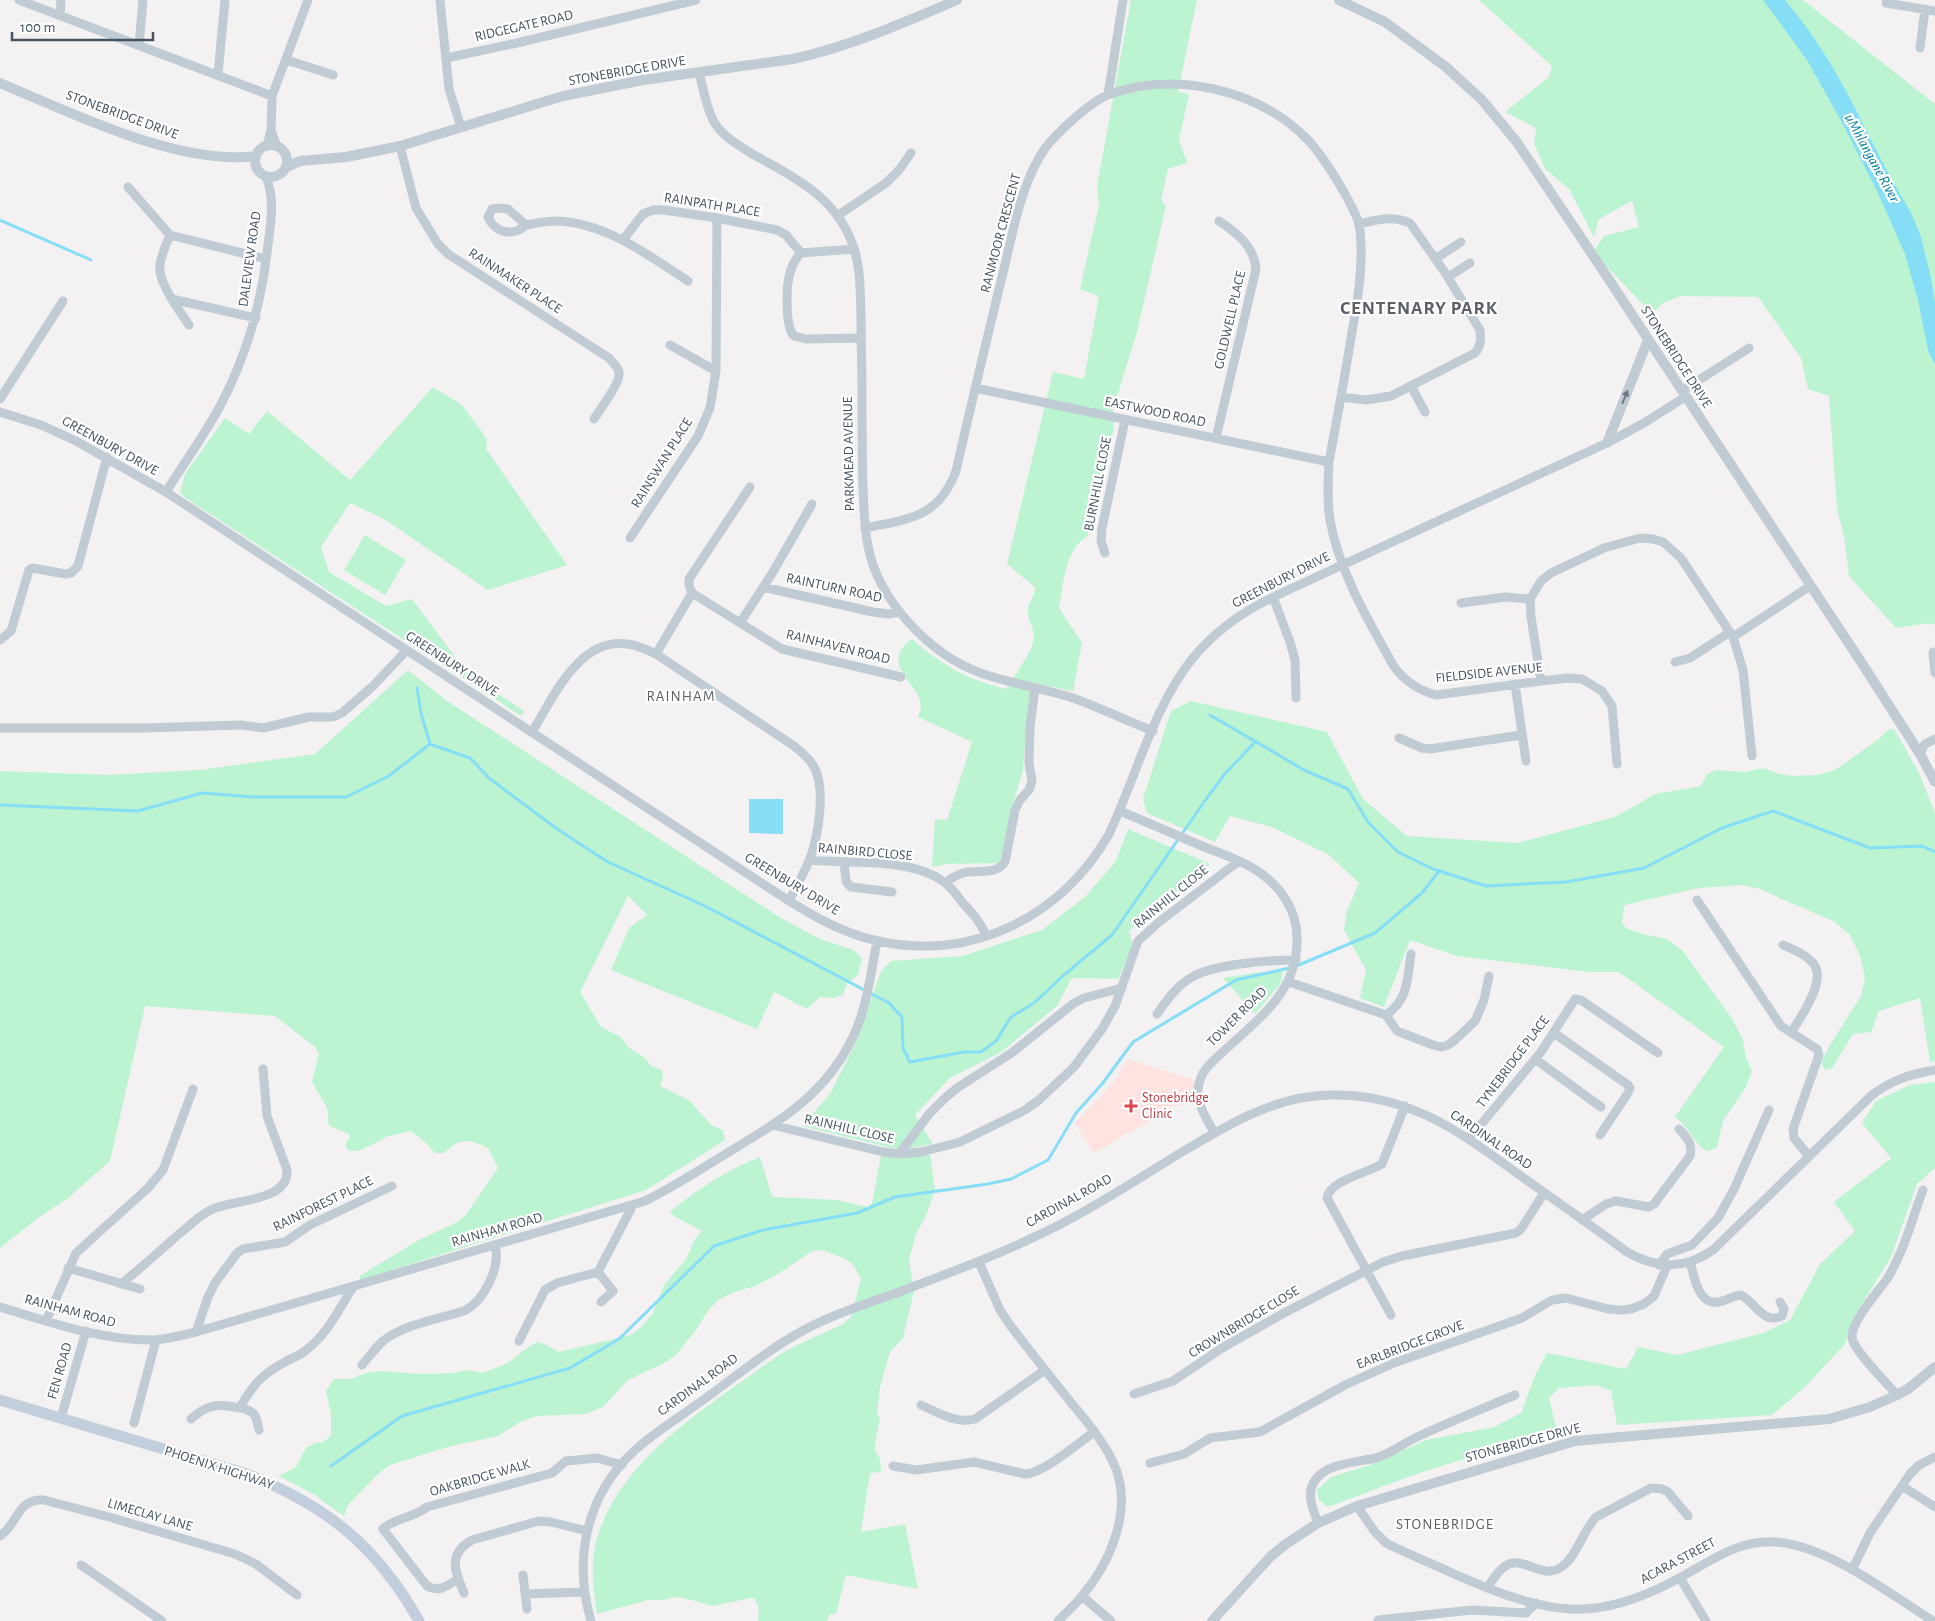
<svg xmlns="http://www.w3.org/2000/svg" width="1935" height="1621" viewBox="0 0 1935 1621" font-family="'Alegreya Sans',sans-serif">
<style>
.medical{fill:#fee3e0}
.green{fill:#bcf4d2}
.water{fill:#85ddf6}
.lines{fill:none;stroke-linecap:round;stroke-linejoin:round}
.stream{stroke:#85ddf6;stroke-width:3}
.minor{stroke:#c0cbd4;stroke-width:9}
.tertiary{stroke:#c0cbd4;stroke-width:10}
.secondary{stroke:#c2cedb;stroke-width:11}
.oneway{fill:#6b7884}
.health-dot{fill:#e0444e;stroke:#fff;stroke-width:2}
.labels{text-anchor:middle;dominant-baseline:central;stroke-width:4.5;stroke-linejoin:round;paint-order:stroke}
.street-label{font-size:14px;fill:#465461;stroke:#fff}
.health-label{font-size:14px;fill:#be3a42;stroke:#fff;text-anchor:start}
.water-label{font-size:15px;font-style:italic;fill:#037fa1;stroke:#fff}
.neighbourhood-label{font-size:15px;letter-spacing:1px;fill:#5c6167;stroke:#fff}
.district-label{font-size:19px;font-weight:bold;letter-spacing:1px;fill:#5c6167;stroke:#fff}
</style>
<rect width="100%" height="100%" fill="#f3f1f1"/>
<!-- medical -->
<path class="medical" d="M1128 1059 1194 1080 1191 1103 1153 1110V1119L1094 1153 1075 1123 1113 1083Z"/>
<!-- green -->
<path class="green" d="M1131 0H1197L1178 92 1189 94 1179 140 1187 163 1168 169 1161 200 1166 206 1137 332 1113 410 1114 429 1091 524 1087 537C1065 548 1063 586 1059 608L1082 643 1073 691 1034 683 1026 730 1023 770 1010 814 1003 856 999 863 948 864 932 867 935 819 947 820 972 742 918 717C919 714 921 709 921 705 920 684 877 664 912 639 941 665 968 680 1006 689 1013 677 1035 649 1034 635 1033 627 1028 620 1028 612 1027 603 1036 596 1035 587L1007 564 1053 372 1084 379 1099 296 1080 289 1099 205 1097 186Z
M1479 0H1803L1935 104V625L1929 623 1896 628 1849 576 1844 536 1837 509 1829 396 1808 389 1801 358 1758 297 1681 296 1663 303 1652 314 1593 252 1604 236 1639 227 1632 201 1599 219 1594 237 1569 189 1545 169 1534 144 1536 128 1505 112 1549 77 1552 66Z
M433 387 462 405 487 439 486 449 567 565 488 590 384 519 350 503 321 547 329 572 386 606 412 599 468 674 524 711 521 716 184 497 180 492 185 474 225 418 249 434 267 411 350 480Z
M365 535 406 560 385 595 344 570Z
M408 670 444 699 781 918 820 939 854 950 862 959 858 975 847 984 843 995 833 998 820 997 807 1009 774 992 757 1029 611 970 629 928 647 915 628 896 580 992 601 1027 621 1037 628 1047 642 1056 652 1066 662 1070 663 1078 660 1086 690 1101 711 1125 723 1130 725 1140 646 1190 360 1280V1276L417 1241 457 1222 465 1216 498 1168 488 1148C466 1139 462 1137 444 1153H435L427 1144 411 1131 385 1137 382 1140 358 1151H349L345 1145 350 1137 349 1134 329 1126 327 1108 312 1082 319 1053 315 1047 275 1016 145 1006 110 1161 68 1198 38 1218 0 1248V771L108 775 199 770 315 754Z
M1191 701 1327 732 1363 799 1407 836 1517 843 1615 817 1655 794 1701 786 1707 774 1716 770 1744 772 1764 768 1779 774 1792 776 1817 775 1832 771 1841 766 1880 738 1889 729H1894L1919 773 1935 813V1061L1930 1062 1920 998 1879 1011 1871 1032 1853 1034 1832 1068 1825 1070 1821 1063 1830 1045 1861 996 1865 977 1860 956 1850 935 1835 922 1757 888 1742 885 1699 888 1628 904 1624 906 1622 923 1626 928 1643 934 1667 939 1682 950 1733 1020 1743 1040 1746 1058 1752 1070 1746 1087 1723 1121 1717 1148 1706 1151C1693 1142 1688 1126 1675 1117L1724 1047 1619 972H1589L1457 956 1410 940 1384 1007 1360 998 1366 970 1344 930 1347 911 1359 883 1329 855 1272 827 1230 816 1215 842 1147 813 1143 799 1171 711Z
M1128 829 1210 864 1129 931 1133 946 1118 979 1072 978 1057 1006 1001 1052 950 1078 915 1115 933 1144 900 1150 802 1126 830 1094 857 1040 881 971 891 961 962 956 1042 930 1085 897 1116 861Z
M1261 972H1283L1280 984 1255 1014 1223 978Z
M1935 1082V1168L1917 1184 1891 1257 1852 1320 1845 1344 1805 1387 1772 1415 1617 1425 1611 1391 1596 1385 1559 1388 1549 1398 1556 1427 1548 1433 1419 1473 1328 1507 1319 1500 1317 1490 1331 1477 1373 1464 1426 1440 1494 1427 1521 1413 1536 1373 1547 1353 1626 1369 1638 1347 1677 1355 1763 1333 1790 1320 1820 1264 1855 1231 1834 1202 1891 1158 1862 1123 1876 1101 1910 1085Z
M881 1155 898 1157 930 1155 935 1189 926 1216 916 1234 909 1259 914 1291 903 1338 890 1352 880 1387 877 1414 880 1417 875 1445V1450L880 1459 881 1472 870 1473 861 1532 905 1524 918 1589 846 1575 836 1614 829 1615 827 1621H758L759 1609 755 1599 751 1598 712 1606 692 1600 676 1597 663 1600H648L597 1614C593 1589 590 1563 597 1538 618 1469 682 1424 738 1384 755 1373 771 1359 788 1350 806 1340 825 1333 843 1324L851 1317 861 1279 853 1265 845 1259 822 1250 812 1251 781 1272 755 1286 734 1292 720 1299 709 1309 698 1327 676 1355 664 1363 628 1380 603 1407 586 1414 537 1416 520 1422 498 1436 451 1446 390 1465 378 1474 348 1505 344 1516 313 1494 279 1476 296 1467 306 1448 315 1443 323 1442 331 1436V1415L326 1391 334 1379H351L366 1373 380 1371 420 1374 453 1373 467 1370 483 1373 508 1363 531 1345 538 1342 544 1344 559 1352 631 1335 641 1327 653 1313 664 1285 686 1259 695 1239 702 1231 672 1215 670 1212C696 1190 728 1169 760 1157L772 1196 775 1197 837 1200 868 1207 872 1204Z"/>
<!-- water -->
<path class="water" d="M1763 0H1785C1829 51 1856 110 1886 169 1899 193 1915 215 1922 241 1927 262 1933 283 1935 304 1935 324 1935 345 1935 365L1928 350 1918 300 1905 254 1878 193 1840 119 1807 60Z
M749 799H783V834L749 833Z"/>
<g class="lines">
<!-- stream -->
<path class="stream" d="M0 220 91 260
M417 688 421 713 430 744
M1210 715 1304 770 1348 789 1368 822 1398 852 1433 869 1486 886 1566 882 1644 868 1722 828 1773 811 1870 848 1922 846 1935 852
M0 805 138 811 202 793 253 797H346L389 776 430 744 470 758 490 779 557 829 608 862 707 907 889 1003 902 1017 903 1048 910 1062 964 1052H981L996 1041 1011 1017 1034 1003 1064 975 1112 935 1204 802 1224 775 1255 742
M331 1466 402 1416 570 1368 619 1339 714 1246 763 1230 857 1213 895 1197 988 1184 1011 1179 1048 1160 1076 1113 1102 1084 1133 1042 1236 980 1294 967 1375 933 1422 893 1439 871"/>
<!-- minor -->
<path class="minor" d="M19 0 272 96
M440 0 449 89 461 127
M1886 3 1935 11
M60 16 61 0
M139 45 143 0
M1920 48 1925 9
M446 58 517 43 696 0
M287 60 333 75
M699 72C703 88 706 106 713 120 721 136 740 146 754 155 793 176 833 196 851 240 861 264 860 290 861 315 861 341 862 367 862 392 862 424 862 456 863 488 864 507 864 527 868 546 878 600 930 655 981 673 1011 684 1043 688 1073 698 1100 708 1126 720 1153 731
M218 74 225 0
M1108 95 1123 0
M271 131 277 146
M267 146 271 130 272 96 308 0
M400 146 416 208 438 244 448 254 609 358C612 362 618 367 619 372 621 383 600 409 594 419
M128 187 170 235C166 245 161 255 160 265 157 282 180 311 189 325
M498 208 508 209 526 225C513 237 495 233 488 217L492 209Z
M837 216 886 183 899 170 911 153
M526 225C536 223 546 221 557 221 606 223 648 255 688 281
M170 235 266 259
M623 240 643 214 653 210H664L717 218 777 230 786 235 801 253
M854 249 801 253C795 259 792 265 790 273 786 286 785 327 794 336L806 339 861 338
M1435 259 1461 242
M1448 277 1470 263
M172 299 256 318
M670 345 716 371
M1411 386 1425 412
M975 388 1329 462
M1682 391 1749 348
M1341 397 1366 400 1391 396 1475 353C1481 346 1481 340 1480 330L1444 271 1410 223C1392 215 1377 220 1359 224
M0 399 63 301
M0 412 41 425 76 441 166 492 763 884C798 907 835 932 878 941 972 962 1063 916 1109 834 1136 777 1153 708 1192 659 1214 632 1242 612 1273 597L1607 443 1644 423 1685 397
M1216 438 1256 269C1254 246 1237 233 1219 221
M750 487 689 579V585L692 593 782 649 901 677
M166 492C183 465 203 437 219 408 247 356 262 303 268 244 271 222 275 198 266 177
M865 528C908 519 939 518 956 471 970 409 985 347 1000 285 1011 243 1020 182 1046 147 1059 131 1091 101 1110 94 1175 71 1257 89 1306 138 1318 150 1326 163 1335 177 1342 189 1357 213 1359 225 1361 231 1360 239 1361 245 1362 275 1357 303 1352 332 1345 376 1337 419 1329 462 1328 482 1327 501 1330 520 1339 571 1368 620 1393 665 1404 681 1417 690 1436 695L1541 681 1568 678 1582 679 1602 691 1612 706 1617 764
M630 538 698 436 710 408 716 371 717 218
M1105 553 1101 541 1102 528 1125 420
M763 587 873 612 889 614 899 612
M1273 597 1290 642 1295 660 1296 698
M1461 603 1505 597 1530 599
M740 623 773 572 812 504
M1733 637 1810 586
M0 640 11 631 29 570 32 568 66 574 71 573 78 566 107 457
M1933 652 1935 673
M656 654 692 593
M1675 662 1690 658 1730 632
M1541 681 1531 617 1530 599 1541 581 1551 573 1604 548 1640 538 1653 539 1663 542 1681 558 1733 637 1743 670 1752 756
M1515 684 1526 761
M0 728H143L241 725 263 728 309 717H333L342 713 373 686 406 651
M532 732C553 698 579 637 627 644 638 645 647 650 656 654L794 746C801 752 808 757 813 765 827 787 818 836 810 859 804 873 796 887 789 901
M1399 738 1422 748 1430 749 1521 735
M1920 754 1925 744 1935 739
M1120 811C1149 823 1178 836 1207 848 1225 855 1243 861 1259 872 1281 887 1297 910 1297 938 1298 992 1260 1017 1224 1051 1215 1059 1204 1068 1200 1080 1193 1099 1205 1116 1214 1132
M809 860C849 864 911 857 944 882 951 887 957 895 962 902 972 913 981 922 986 936
M844 862 846 881 851 887 892 892
M945 883C950 879 956 875 963 873 977 869 995 876 1005 862L1015 810 1020 800 1029 790 1032 781 1029 763 1030 727 1035 688
M1697 900 1781 1026 1817 1049 1819 1055 1793 1129 1794 1138 1809 1156
M1783 945C1794 950 1808 955 1815 966 1825 983 1800 1018 1791 1033
M1289 982 1386 1015 1397 1031 1433 1045 1441 1047 1448 1045 1455 1040 1475 1021 1484 1000 1489 976
M1157 1014C1167 1000 1178 984 1194 976 1216 964 1270 960 1296 960
M1386 1015C1409 999 1407 979 1411 954
M1554 1033 1628 1085 1630 1088 1628 1093 1600 1135
M1535 1059 1601 1107
M772 1125 883 1152 899 1154 921 1152 960 1142 1025 1110 1039 1100 1074 1067 1102 1029 1115 1006 1138 941 1159 922 1239 861
M1469 1139 1541 1052 1575 999 1581 1000 1658 1053
M899 1154 929 1114 945 1098 957 1088 1013 1052 1074 1003 1084 998 1122 988
M1582 1220 1606 1204 1616 1201 1649 1207 1654 1204 1690 1156C1693 1143 1687 1138 1679 1129
M979 1262 1000 1310 1010 1325C1029 1350 1049 1375 1069 1400 1086 1421 1106 1443 1116 1469 1132 1512 1110 1563 1082 1596 1075 1605 1066 1613 1058 1621
M1690 1262C1694 1275 1698 1306 1718 1302 1726 1301 1732 1296 1741 1295 1756 1303 1763 1325 1782 1316L1784 1309 1780 1302
M1659 1265 1667 1254 1692 1245 1718 1218 1734 1189 1769 1110
M68 1268 140 1289
M598 1272 613 1291 601 1302
M121 1284C141 1268 160 1251 179 1234 190 1226 200 1214 213 1209 234 1199 289 1202 287 1170L267 1116 263 1069
M0 1307C50 1322 102 1341 154 1340 168 1339 183 1335 196 1332L645 1201C673 1187 698 1171 724 1155 778 1122 825 1096 853 1037 867 1008 871 972 877 941
M1391 1315 1327 1198C1330 1180 1368 1173 1382 1164L1405 1106
M46 1321 76 1253 148 1188 163 1170 193 1089
M196 1332 208 1297 215 1283 237 1253 243 1249 285 1242 310 1225 392 1186
M519 1341 545 1290 557 1283 598 1272 633 1205
M362 1365C369 1357 375 1348 383 1341 405 1324 438 1319 464 1311 484 1301 501 1267 495 1246
M1134 1394 1173 1381 1222 1348 1284 1313 1383 1262 1402 1256 1516 1233 1521 1229 1544 1193
M1897 1395C1887 1383 1854 1351 1852 1338 1851 1321 1877 1293 1887 1279 1904 1252 1912 1219 1923 1190
M921 1405C939 1413 956 1424 975 1419L1045 1370
M240 1407C253 1385 262 1374 285 1362 291 1358 299 1356 305 1351 327 1335 339 1309 353 1287
M61 1418 86 1331
M191 1419C205 1406 217 1403 235 1407 242 1408 249 1409 254 1414 257 1419 258 1424 259 1430
M134 1423 156 1340
M1150 1463 1184 1454 1210 1438 1260 1432 1345 1385 1394 1363 1522 1318 1552 1300 1566 1298 1608 1309 1621 1310 1631 1309 1644 1304 1654 1296 1667 1266
M893 1466 916 1470 974 1462 1025 1474C1044 1473 1077 1444 1094 1432
M1902 1486 1935 1507
M1357 1506 1375 1532 1386 1543C1408 1554 1430 1563 1452 1573 1489 1589 1530 1607 1571 1609 1606 1611 1641 1598 1672 1582 1706 1565 1735 1539 1776 1542 1827 1545 1890 1594 1933 1621
M1318 1523C1313 1510 1305 1492 1316 1479 1328 1463 1358 1462 1376 1458 1392 1453 1402 1444 1417 1437 1449 1422 1482 1409 1515 1395
M0 1536C19 1523 17 1498 44 1500L109 1517 235 1554 256 1564 297 1595
M81 1565 162 1621
M1852 1570 1870 1533 1910 1474 1919 1465 1935 1457
M523 1575 527 1609
M1680 1578 1706 1621
M458 1579C448 1585 439 1593 427 1586L383 1529C394 1518 414 1518 427 1507L552 1473 566 1461 577 1460 597 1458 622 1465
M1487 1588C1492 1581 1497 1572 1504 1567 1522 1553 1540 1580 1560 1568 1577 1557 1582 1532 1596 1517L1651 1488 1662 1489 1668 1492 1688 1516
M464 1593C455 1572 447 1554 472 1540L539 1521 551 1522 587 1531
M525 1594 584 1592
M1082 1596 1111 1621
M1378 1620 1472 1610 1526 1613 1536 1603
M591 1621C573 1559 586 1496 634 1451 655 1432 680 1417 703 1400 734 1378 762 1354 795 1335 827 1316 864 1305 899 1292 952 1272 1006 1252 1057 1226 1100 1204 1141 1177 1182 1152 1227 1125 1275 1096 1329 1095 1411 1093 1461 1133 1525 1179 1559 1203 1593 1227 1627 1252 1657 1269 1684 1270 1713 1250L1872 1095C1894 1079 1908 1075 1935 1070"/>
<!-- tertiary -->
<path class="tertiary" d="M1339 0 1385 22 1446 67 1482 100 1516 141 1594 257 1867 671 1920 754 1935 782
M0 83C72 113 178 166 256 156
M255 161a16 16 0 1 1 32 0a16 16 0 1 1-32 0Z
M287 167 300 161 346 157 400 146 563 96 643 80 793 59C851 46 903 23 957 0
M1607 443 1648 340
M1212 1621 1271 1556 1286 1544 1318 1523 1357 1506 1575 1441 1829 1419 1870 1407 1897 1395 1908 1389 1935 1367"/>
<!-- secondary -->
<path class="secondary" d="M0 1400 247 1474C327 1506 376 1545 419 1621"/>
</g>
<!-- one-way arrows -->
<defs><path id="oneway-solid" d="M-6-.8H1V-3.2L6.5 0L1 3.2V.8H-6Z" transform="scale(1.25)"/></defs>
<use class="oneway" href="#oneway-solid" transform="translate(1625 397) rotate(-68)"/>
<!-- markers -->
<path class="health-dot" d="M1128.5 1098.5h5v5h5v5h-5v5h-5v-5h-5v-5h5z"/>
<g class="labels">
<!-- street labels -->
<g class="street-label">
<text transform="translate(524 26) rotate(-13)">RIDGEGATE ROAD</text>
<text transform="translate(627 71) rotate(-10)">STONEBRIDGE DRIVE</text>
<text transform="translate(122 115) rotate(20)">STONEBRIDGE DRIVE</text>
<text transform="translate(712 205) rotate(9)">RAINPATH PLACE</text>
<text transform="translate(1001 233) rotate(-75)">RANMOOR CRESCENT</text>
<text transform="translate(250 259) rotate(-82)">DALEVIEW ROAD</text>
<text transform="translate(515 281) rotate(33)">RAINMAKER PLACE</text>
<text transform="translate(1230 320) rotate(-77)">GOLDWELL PLACE</text>
<text transform="translate(1676 357) rotate(57)">STONEBRIDGE DRIVE</text>
<text transform="translate(1155 412) rotate(12)">EASTWOOD ROAD</text>
<text transform="translate(110 446) rotate(29)">GREENBURY DRIVE</text>
<text transform="translate(849 454) rotate(-91)">PARKMEAD AVENUE</text>
<text transform="translate(662 463) rotate(-58)">RAINSWAN PLACE</text>
<text transform="translate(1098 484) rotate(-79)">BURNHILL CLOSE</text>
<text transform="translate(1281 580) rotate(-27)">GREENBURY DRIVE</text>
<text transform="translate(834 588) rotate(12)">RAINTURN ROAD</text>
<text transform="translate(838 647) rotate(14)">RAINHAVEN ROAD</text>
<text transform="translate(452 664) rotate(33)">GREENBURY DRIVE</text>
<text transform="translate(1489 673) rotate(-6)">FIELDSIDE AVENUE</text>
<text transform="translate(865 852) rotate(5)">RAINBIRD CLOSE</text>
<text transform="translate(792 884) rotate(31)">GREENBURY DRIVE</text>
<text transform="translate(1171 897) rotate(-39)">RAINHILL CLOSE</text>
<text transform="translate(1237 1017) rotate(-45)">TOWER ROAD</text>
<text transform="translate(1513 1062) rotate(-53)">TYNEBRIDGE PLACE</text>
<text transform="translate(849 1129) rotate(13)">RAINHILL CLOSE</text>
<text transform="translate(1491 1140) rotate(34)">CARDINAL ROAD</text>
<text transform="translate(1069 1201) rotate(-29)">CARDINAL ROAD</text>
<text transform="translate(323 1204) rotate(-26)">RAINFOREST PLACE</text>
<text transform="translate(497 1230) rotate(-16)">RAINHAM ROAD</text>
<text transform="translate(70 1311) rotate(15)">RAINHAM ROAD</text>
<text transform="translate(1244 1322) rotate(-31)">CROWNBRIDGE CLOSE</text>
<text transform="translate(1410 1345) rotate(-21)">EARLBRIDGE GROVE</text>
<text transform="translate(60 1371) rotate(-74)">FEN ROAD</text>
<text transform="translate(698 1385) rotate(-36)">CARDINAL ROAD</text>
<text transform="translate(1523 1443) rotate(-15)">STONEBRIDGE DRIVE</text>
<text transform="translate(219 1468) rotate(18)">PHOENIX HIGHWAY</text>
<text transform="translate(480 1478) rotate(-16)">OAKBRIDGE WALK</text>
<text transform="translate(150 1515) rotate(16)">LIMECLAY LANE</text>
<text transform="translate(1678 1561) rotate(-28)">ACARA STREET</text>
</g>
<!-- health labels -->
<g class="health-label">
<text x="1142" y="1098">Stonebridge<tspan x="1142" dy="16">Clinic</tspan></text>
</g>
<!-- water labels -->
<g class="water-label">
<text transform="translate(1872 158) rotate(61)">uMhlangane River</text>
</g>
<!-- neighbourhood labels -->
<g class="neighbourhood-label">
<text x="681" y="696">RAINHAM</text>
<text x="1445" y="1524">STONEBRIDGE</text>
</g>
<!-- district labels -->
<g class="district-label">
<text x="1419" y="308">CENTENARY PARK</text>
</g>
</g>
<!-- scale -->
<path d="M12 32v8h141v-8" fill="none" stroke="#465461" stroke-width="2.5"/>
<text x="20" y="32" font-size="15" fill="#465461" stroke="#ffffff" stroke-width="4" paint-order="stroke">100 m</text>
</svg>
